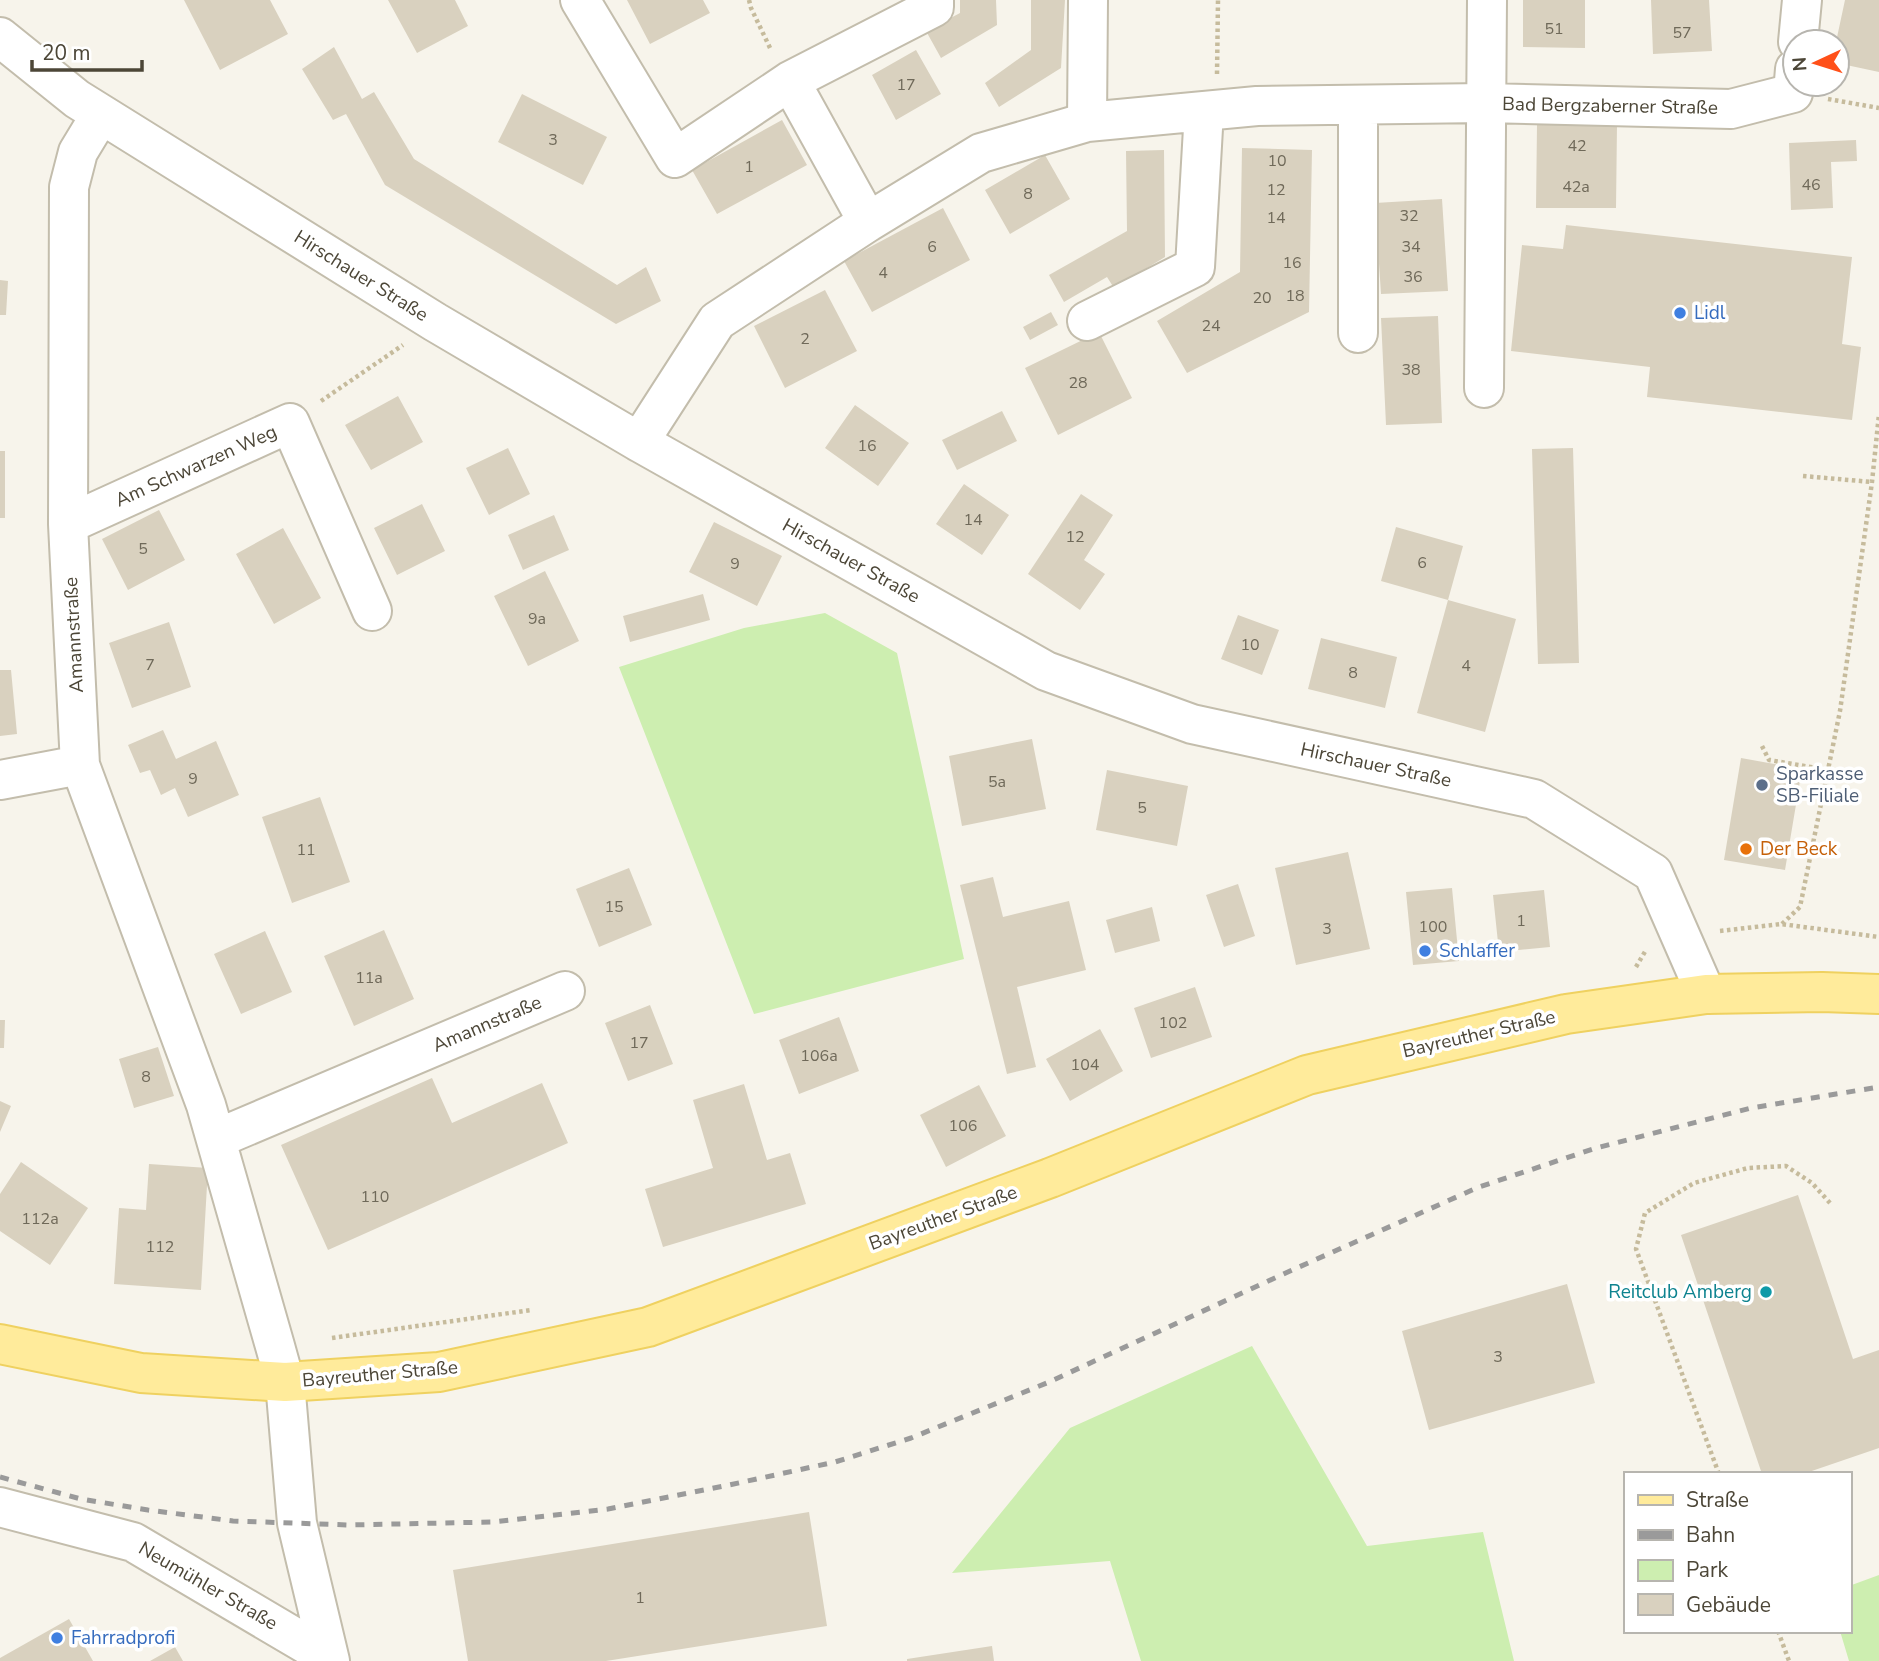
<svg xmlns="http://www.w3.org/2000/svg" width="1879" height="1661" viewBox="0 0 1879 1661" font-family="'Nunito Sans',sans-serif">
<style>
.green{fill:#cdeeb0}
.building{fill:#d9d1bf}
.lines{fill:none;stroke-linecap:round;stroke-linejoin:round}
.minor-casing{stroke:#c3bdac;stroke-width:42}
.major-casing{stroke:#efd160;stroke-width:42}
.path{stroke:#c6bb9c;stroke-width:4.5;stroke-dasharray:3.5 3.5;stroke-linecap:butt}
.minor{stroke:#fff;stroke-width:38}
.major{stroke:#ffeb9b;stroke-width:38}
.rail{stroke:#9a9a9a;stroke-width:5;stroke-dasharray:9 9;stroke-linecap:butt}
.shop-dot{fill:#3f7fe0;stroke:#fff;stroke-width:2.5}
.service-dot{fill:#5c6f8a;stroke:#fff;stroke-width:2.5}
.food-dot{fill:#e8710a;stroke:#fff;stroke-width:2.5}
.culture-dot{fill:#0f9aa8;stroke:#fff;stroke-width:2.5}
.labels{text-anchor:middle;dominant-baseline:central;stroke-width:7;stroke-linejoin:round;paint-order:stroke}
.number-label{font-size:16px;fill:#6f6959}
.street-label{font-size:19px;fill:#4c4637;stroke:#fff}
.shop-label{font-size:19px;fill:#366cbe;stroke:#fff;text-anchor:start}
.service-label{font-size:19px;fill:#4e5e75;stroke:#fff;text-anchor:start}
.food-label{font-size:19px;fill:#c56008;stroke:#fff;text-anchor:start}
.culture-label{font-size:19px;fill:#0d838f;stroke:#fff;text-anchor:end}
</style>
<rect width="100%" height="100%" fill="#f7f4eb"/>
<!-- green -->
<path class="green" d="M825 613 897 653 964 959 754 1014 619 667 744 628Z
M1252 1346 1367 1546 1483 1532 1514 1661H1141L1110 1561 952 1573 1070 1428Z
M1879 1575V1661H1849L1840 1631H1849V1586Z"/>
<!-- building -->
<path class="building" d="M184 0H270L288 34 220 70Z
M388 0H455L468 26 417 53Z
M627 0H703L710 13 650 44Z
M960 0H996L997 25 941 58 926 31 960 13Z
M1031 0H1065L1061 68 999 107 985 83 1031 50Z
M1523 0H1585V48L1523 47Z
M1651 0H1709L1712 51 1653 54Z
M1845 0H1879V72L1837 63 1836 42Z
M334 47 362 99 374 92 414 159 617 285 646 267 661 301 616 324 385 185 346 114 333 120 302 69Z
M916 50 941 94 896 120 872 75Z
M522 94 607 137 583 185 498 142Z
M782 120 807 165 717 214 692 170Z
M1537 125H1617L1616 208H1536Z
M1856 140 1857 161 1831 162 1833 208 1791 210 1789 143Z
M1242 148 1312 150 1309 312 1187 373 1157 321 1240 272Z
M1164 150 1165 257 1114 288 1107 277 1064 302 1049 275 1127 231 1126 151Z
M1045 155 1070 199 1010 234 985 190Z
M1442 199 1448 291 1381 294 1375 203Z
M943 208 970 260 872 312 844 261Z
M1566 225 1852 257 1842 344 1861 347 1852 420 1647 397 1650 367 1511 351 1522 245 1563 249Z
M0 280 8 281 6 315H0Z
M825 290 857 351 785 388 754 326Z
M1051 312 1058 325 1030 340 1023 327Z
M1438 316 1442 423 1386 425 1381 318Z
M1099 332 1132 398 1058 435 1025 368Z
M398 396 423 442 371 470 345 425Z
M855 405 909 443 878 486 825 448Z
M1002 411 1017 441 957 470 942 440Z
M508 448 530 494 489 515 466 468Z
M1573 448 1579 663 1538 664 1532 449Z
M0 451H5V518H0Z
M964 484 1009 515 982 555 936 524Z
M1081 494 1113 515 1084 560 1105 574 1080 610 1028 574Z
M422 504 445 551 397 575 374 528Z
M159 510 185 560 128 590 102 539Z
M554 515 569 550 523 570 508 535Z
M714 522 782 556 757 606 689 572Z
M1396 527 1463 546 1448 600 1516 619 1485 732 1417 713 1448 600 1381 581Z
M283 528 321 598 274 624 236 554Z
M545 571 579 641 528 666 494 596Z
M703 594 710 620 630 642 623 616Z
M1238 615 1279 630 1262 675 1221 659Z
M169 622 191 687 132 708 109 643Z
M1321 638 1397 657 1385 708 1308 689Z
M0 670H11L17 734 0 736Z
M163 730 176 759 216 741 239 795 188 817 175 788 161 795 150 770 140 773 128 745Z
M1032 739 1046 809 962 826 949 756Z
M1741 758 1802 769 1785 870 1724 860Z
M1107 770 1188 786 1177 846 1096 830Z
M320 797 350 882 292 903 262 817Z
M1348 852 1370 949 1296 965 1275 868Z
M629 868 652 925 599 947 576 889Z
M993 877 1003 917 1069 901 1086 970 1017 987 1036 1067 1007 1074 960 885Z
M1238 884 1255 936 1224 947 1206 895Z
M1452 888 1459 961 1413 965 1406 892Z
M1544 890 1550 947 1499 952 1493 895Z
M1152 907 1160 941 1115 953 1106 920Z
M384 930 414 999 354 1026 324 956Z
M265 931 292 992 241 1014 214 954Z
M1195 987 1212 1037 1151 1058 1134 1008Z
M650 1005 673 1064 628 1081 605 1023Z
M839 1017 859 1071 799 1094 779 1040Z
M0 1020H5L4 1048H0Z
M1100 1029 1123 1071 1070 1101 1046 1059Z
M158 1047 174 1096 134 1108 119 1059Z
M432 1078 452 1123 542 1083 568 1143 328 1250 281 1145Z
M744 1084 767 1160 790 1153 806 1204 663 1247 645 1189 713 1168 693 1100Z
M979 1085 1006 1136 946 1167 920 1115Z
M0 1101 11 1106 0 1132Z
M21 1162 88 1208 50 1265 0 1231V1194Z
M149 1164 208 1168 201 1290 114 1284 119 1208 146 1210Z
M1798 1195 1853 1359 1879 1350V1448L1803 1474H1762L1681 1235Z
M1567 1284 1595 1383 1429 1430 1402 1331Z
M809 1512 827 1626 606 1661H468L453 1570Z
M69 1619 93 1661H0V1658Z
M992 1646 994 1661H907V1659Z
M175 1647 183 1661H150Z"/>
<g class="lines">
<defs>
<path id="minor" d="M580 0 675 158 790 81 934 7V0
M0 37 77 99 435 322 639 442 1046 671 1192 724 1534 799 1653 873 1706 994
M1798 42 1802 0
M790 81 868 222
M101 114 78 152 69 187 68 524 80 765 206 1105 275 1346 285 1382 297 1523 330 1661
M1087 122 1088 0
M1087 321 1195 267 1204 111
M1358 333V105
M1484 388 1487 0
M639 442 717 321 868 222 981 153 1087 122 1257 106 1485 103 1731 109 1793 93 1795 69
M68 524 290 423 372 611
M0 780 80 765
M216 1139 565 991
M0 1507 133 1542 328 1657"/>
<path id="major" d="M0 1344 141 1373 285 1382 439 1372 648 1327 1050 1178 1307 1075 1566 1014 1706 994 1822 992 1879 994"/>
</defs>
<!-- minor casing -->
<use href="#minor" class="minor-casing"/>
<!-- major casing -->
<use href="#major" class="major-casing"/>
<!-- path -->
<path class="path" d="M749 0 751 8 771 50
M1217 74 1218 0
M1828 99 1879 108
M321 401 403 345
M1803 476 1872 482
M1762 746 1769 760 1828 770
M1782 924 1800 907 1840 711 1872 482 1879 414
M1720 931 1781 924 1879 937
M1636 967 1646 950
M332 1338 531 1310
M1719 1474 1636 1249 1645 1213 1694 1183 1748 1168 1786 1166 1812 1183 1830 1203
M1778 1631 1789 1661"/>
<!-- minor -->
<use href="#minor" class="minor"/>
<!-- major -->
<use href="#major" class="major"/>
<!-- rail -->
<path class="rail" d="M0 1477 81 1499 148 1510 233 1521 349 1525 492 1522 608 1509 729 1485 835 1462 911 1438 1049 1382 1290 1271 1479 1187 1596 1148 1751 1108 1879 1087"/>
</g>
<!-- markers -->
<g class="shop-dot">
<circle cx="1680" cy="313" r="7"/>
<circle cx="1425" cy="951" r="7"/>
<circle cx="57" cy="1638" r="7"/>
</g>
<circle class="service-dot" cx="1762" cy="785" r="7"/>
<circle class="food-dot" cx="1746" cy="849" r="7"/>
<circle class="culture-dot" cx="1766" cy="1292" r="7"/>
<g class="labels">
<!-- number labels -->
<g class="number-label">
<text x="1554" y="29">51</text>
<text x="1682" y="33">57</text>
<text x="906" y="85">17</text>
<text x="553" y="140">3</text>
<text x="1577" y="146">42</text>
<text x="1277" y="161">10</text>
<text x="749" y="167">1</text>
<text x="1811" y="185">46</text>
<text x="1576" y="187">42a</text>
<text x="1276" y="190">12</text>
<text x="1028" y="194">8</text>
<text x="1409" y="216">32</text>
<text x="1276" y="218">14</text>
<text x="932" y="247">6</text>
<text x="1411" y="247">34</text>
<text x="1292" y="263">16</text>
<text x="883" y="273">4</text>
<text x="1413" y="277">36</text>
<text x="1295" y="296">18</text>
<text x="1262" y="298">20</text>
<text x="1211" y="326">24</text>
<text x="805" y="339">2</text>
<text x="1411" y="370">38</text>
<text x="1078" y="383">28</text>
<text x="867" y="446">16</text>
<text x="973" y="520">14</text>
<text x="1075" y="537">12</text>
<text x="143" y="549">5</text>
<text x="1422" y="563">6</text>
<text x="735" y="564">9</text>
<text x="537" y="619">9a</text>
<text x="1250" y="645">10</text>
<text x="150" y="665">7</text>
<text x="1466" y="666">4</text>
<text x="1353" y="673">8</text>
<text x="193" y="779">9</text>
<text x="997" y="782">5a</text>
<text x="1142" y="808">5</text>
<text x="306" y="850">11</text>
<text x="614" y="907">15</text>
<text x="1521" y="921">1</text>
<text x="1433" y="927">100</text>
<text x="1327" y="929">3</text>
<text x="369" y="978">11a</text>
<text x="1173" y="1023">102</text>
<text x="639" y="1043">17</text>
<text x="819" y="1056">106a</text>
<text x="1085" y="1065">104</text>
<text x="146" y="1077">8</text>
<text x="963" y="1126">106</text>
<text x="375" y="1197">110</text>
<text x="40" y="1219">112a</text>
<text x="160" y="1247">112</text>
<text x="1498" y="1357">3</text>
<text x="640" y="1598">1</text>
</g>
<!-- street labels -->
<g class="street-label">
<text transform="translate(1610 106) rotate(1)">Bad Bergzaberner Straße</text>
<text transform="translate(361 276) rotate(32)">Hirschauer Straße</text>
<text transform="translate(196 466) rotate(-24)">Am Schwarzen Weg</text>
<text transform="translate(851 561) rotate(29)">Hirschauer Straße</text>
<text transform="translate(74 635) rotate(-93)">Amannstraße</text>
<text transform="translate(1376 765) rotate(12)">Hirschauer Straße</text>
<text transform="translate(487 1024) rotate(-23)">Amannstraße</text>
<text transform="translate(1479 1034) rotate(-13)">Bayreuther Straße</text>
<text transform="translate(943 1218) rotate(-20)">Bayreuther Straße</text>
<text transform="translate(380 1374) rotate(-5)">Bayreuther Straße</text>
<text transform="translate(208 1586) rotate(30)">Neumühler Straße</text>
</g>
<!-- shop labels -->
<g class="shop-label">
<text x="1694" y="313">Lidl</text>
<text x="1439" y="951">Schlaffer</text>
<text x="71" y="1638">Fahrradprofi</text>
</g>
<!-- service labels -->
<g class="service-label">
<text x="1776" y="774">Sparkasse<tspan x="1776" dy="22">SB-Filiale</tspan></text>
</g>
<!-- food labels -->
<g class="food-label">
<text x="1760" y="849">Der Beck</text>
</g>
<!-- culture labels -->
<g class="culture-label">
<text x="1752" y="1292">Reitclub Amberg</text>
</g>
</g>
<!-- legend -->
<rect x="1624" y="1472" width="228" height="161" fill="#ffffff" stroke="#b7b5af" stroke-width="2"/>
<rect x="1638" y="1495" width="35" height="10" fill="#ffeb9b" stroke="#b7b5af" stroke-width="2"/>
<text x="1686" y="1507" font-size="21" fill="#4c4637">Straße</text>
<rect x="1638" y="1530" width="35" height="10" fill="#9a9a9a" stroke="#b7b5af" stroke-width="2"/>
<text x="1686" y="1542" font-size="21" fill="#4c4637">Bahn</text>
<rect x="1638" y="1560" width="35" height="21" fill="#cdeeb0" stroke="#b7b5af" stroke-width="2"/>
<text x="1686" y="1577" font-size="21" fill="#4c4637">Park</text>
<rect x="1638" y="1594" width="35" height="21" fill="#d9d1bf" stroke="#b7b5af" stroke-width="2"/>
<text x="1686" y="1612" font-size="21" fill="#4c4637">Gebäude</text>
<!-- north arrow -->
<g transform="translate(1816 63) rotate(266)"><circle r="33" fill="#ffffff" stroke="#b7b5af" stroke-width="2"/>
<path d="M0-5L12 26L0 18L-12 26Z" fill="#ff5019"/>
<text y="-10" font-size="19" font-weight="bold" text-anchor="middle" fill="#4c4637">N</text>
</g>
<!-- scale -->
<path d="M32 60v10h110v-10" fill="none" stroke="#4c4637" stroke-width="3.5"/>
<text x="42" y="60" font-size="21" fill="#4c4637" stroke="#ffffff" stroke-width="5" paint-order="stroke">20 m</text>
</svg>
